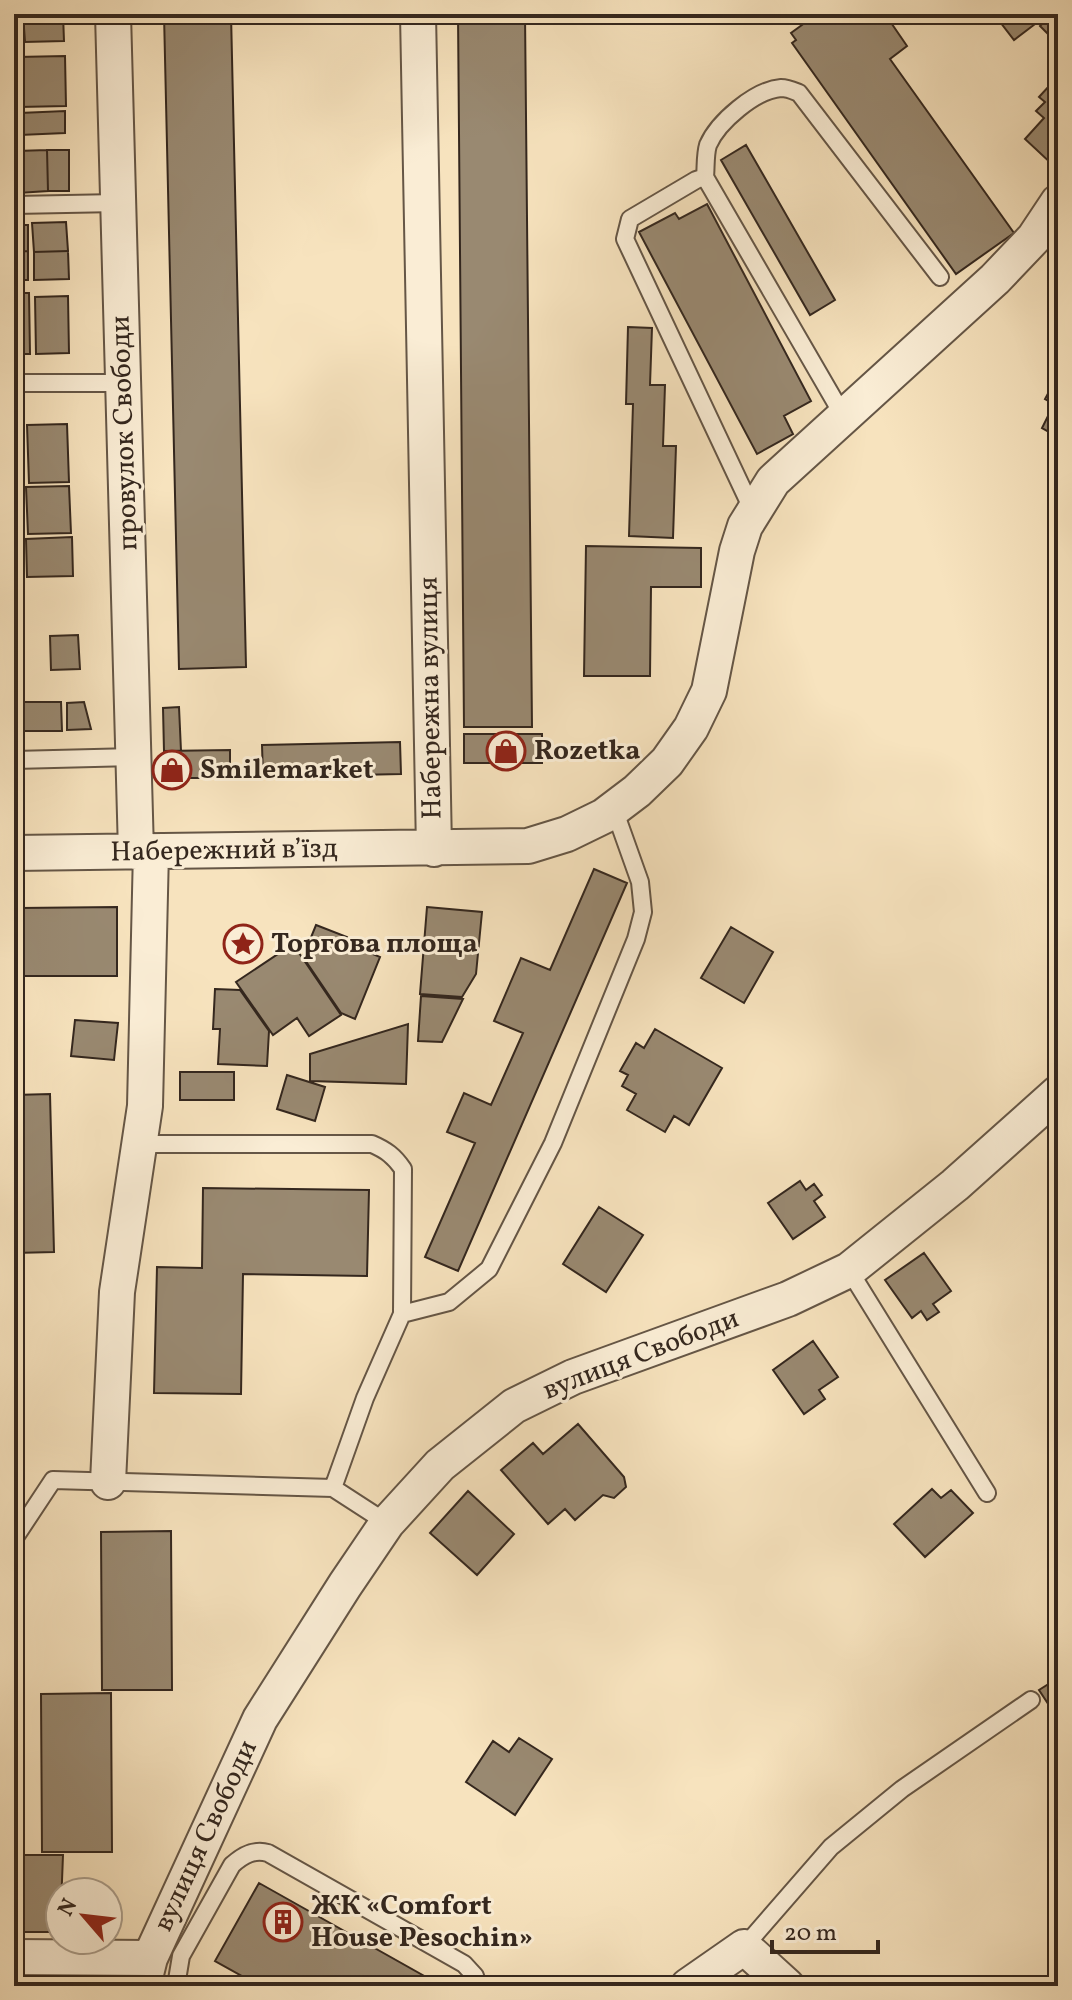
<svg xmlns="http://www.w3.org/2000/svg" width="1072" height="2000" viewBox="0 0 1072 2000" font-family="Vollkorn,serif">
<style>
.building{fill:#998971;stroke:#34271e;stroke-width:2}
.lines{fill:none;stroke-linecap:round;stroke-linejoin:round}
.lane-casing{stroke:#655646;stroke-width:20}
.street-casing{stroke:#655646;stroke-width:38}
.lane{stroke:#faedd5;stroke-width:16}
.street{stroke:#faedd5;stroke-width:34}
.labels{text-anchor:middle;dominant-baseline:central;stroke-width:6;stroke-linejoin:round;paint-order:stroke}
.street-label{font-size:28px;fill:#34271e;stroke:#faedd5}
.poi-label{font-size:28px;font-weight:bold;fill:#34271e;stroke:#faedd5;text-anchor:start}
</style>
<rect width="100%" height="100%" fill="#f7e3be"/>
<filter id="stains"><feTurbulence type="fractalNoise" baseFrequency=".0025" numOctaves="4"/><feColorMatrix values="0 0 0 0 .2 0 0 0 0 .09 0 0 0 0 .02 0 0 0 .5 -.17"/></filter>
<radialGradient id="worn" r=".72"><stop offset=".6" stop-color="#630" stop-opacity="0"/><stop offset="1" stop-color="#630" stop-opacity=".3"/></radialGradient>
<!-- building -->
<path class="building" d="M23 14H63L64 41 25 42Z
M164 14H231L246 667 179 669Z
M458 14H525L532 727H464Z
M817 14 823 21 833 14H885L907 46 890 59 1014 233 956 274 792 43 796 40 791 33Z
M994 14H1039L1043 18 1014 40Z
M1052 14H1058V44L1040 26Z
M65 56 66 106 19 107 17 57Z
M1049 86 1054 90 1058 86V162L1055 167 1025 139 1044 118 1036 111 1045 102 1039 97Z
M65 111V133L20 135V113Z
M746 145 835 300 810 315 721 160Z
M47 150 48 191 18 193 17 151Z
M47 150H69V191H48Z
M707 204 811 401 784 416 793 434 757 454 639 232 675 213 679 219Z
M66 222 68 251 34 252 32 223Z
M14 225H28V251L14 252Z
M28 251V280H14V252Z
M68 251 69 279 34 280V252Z
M14 293H29L30 354H14Z
M68 296 69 353 36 354 35 297Z
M628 327 652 328 650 385H665L663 446H676L673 538 629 536 633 404H626Z
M1058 375V437L1042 428 1054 404 1045 399Z
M67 424 69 482 29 483 27 425Z
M69 486 71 533 28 534 26 487Z
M72 537 73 576 27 577 26 539Z
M586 546 701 548V587H651L650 676H584Z
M78 635 80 669 51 670 50 636Z
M23 702H61L62 731H23Z
M84 702 91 729 67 730V703Z
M179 707 181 751H164L163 708Z
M464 734H542V763H464Z
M400 742 401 774 263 777 262 745Z
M230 750V778H164V751Z
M594 869 627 883 458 1271 425 1257 475 1143 447 1132 464 1093 491 1105 523 1033 494 1021 521 958 550 970Z
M117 907V976H21L20 908Z
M427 907 482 912 476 974 462 997 420 994Z
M316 925 347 937 345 942 380 957 355 1019 341 1013 303 957Z
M731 927 773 952 744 1003 701 978Z
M293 944 341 1015 309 1036 297 1018 273 1035 236 982Z
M215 989 240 990 269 1031 267 1066 218 1064 220 1029H213Z
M421 996 463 999 442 1042 418 1041Z
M75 1020 118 1023 114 1060 71 1056Z
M408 1024 406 1084 310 1081V1054Z
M655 1029 722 1068 689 1125 674 1116 665 1132 627 1110 636 1094 622 1086 628 1075 620 1071 636 1043 644 1048Z
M180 1072H234V1100H180Z
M287 1075 325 1087 315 1121 277 1109Z
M50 1094 54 1252 14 1253V1095Z
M800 1181 806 1190 814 1184 822 1195 814 1201 825 1217 793 1239 768 1203Z
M203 1188 369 1190 367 1276 243 1274 241 1394 154 1393 157 1267 202 1268Z
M599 1207 643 1235 606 1292 563 1264Z
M924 1253 951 1291 933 1304 939 1312 927 1320 921 1311 912 1318 885 1280Z
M813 1341 838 1377 819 1390 825 1399 804 1414 773 1370Z
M578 1424 624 1477 626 1487 614 1498 603 1495 575 1520 565 1509 548 1524 501 1470 533 1443 543 1454Z
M932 1489 941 1498 951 1490 973 1513 925 1557 894 1524Z
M468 1491 514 1534 477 1575 430 1533Z
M171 1531 172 1690H102L101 1532Z
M1058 1678V1719L1039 1690Z
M111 1693 112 1852H42L41 1694Z
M519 1738 552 1759 515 1815 466 1782 493 1741 509 1752Z
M14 1855H63L60 1932H14Z
M259 1883 442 1986H260L215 1961Z"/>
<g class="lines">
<defs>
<path id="lane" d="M705 177 696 180 630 219 625 239 753 511
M14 205 118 203
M14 383H125
M844 417 705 177C706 167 705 155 708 145 718 122 755 90 781 88 788 88 794 91 799 93L940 277
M14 760 134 757
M139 1144H372C386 1150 394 1156 403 1169L402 1314
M849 1270 987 1493
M333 1488 365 1398 402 1314 449 1302 489 1269 553 1143 636 939 643 912 640 882 614 809
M14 1539 53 1480 333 1488 387 1523
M744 1947 831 1847 902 1789 1031 1700
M176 1986 181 1956 232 1865C243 1855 254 1849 268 1853L464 1964 475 1976 478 1986"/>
<path id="street" d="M113 14 136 852
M418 14 434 849
M14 853 528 846 567 834 604 816 637 791 667 762 691 728 709 691 737 551 745 526 773 481 995 279 1034 238 1058 202
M108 1482 117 1292 145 1106 151 851
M14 1957 150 1958
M143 1986 150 1958 260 1719 345 1585 387 1523 440 1465 514 1406 573 1377 788 1299 849 1270 955 1185 1058 1093
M688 1986 744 1947 787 1986"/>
</defs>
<!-- lane casing -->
<use href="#lane" class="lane-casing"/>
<!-- street casing -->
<use href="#street" class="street-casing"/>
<!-- lane -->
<use href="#lane" class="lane"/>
<!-- street -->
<use href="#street" class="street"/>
</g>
<!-- icons -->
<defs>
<symbol id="shop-ring" viewBox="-11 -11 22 22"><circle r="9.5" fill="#faedd5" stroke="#8f2418" stroke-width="1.5"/><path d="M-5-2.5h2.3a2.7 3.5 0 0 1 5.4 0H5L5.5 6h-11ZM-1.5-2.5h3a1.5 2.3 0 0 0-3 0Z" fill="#8f2418"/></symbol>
<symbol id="sight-ring" viewBox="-11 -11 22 22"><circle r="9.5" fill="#faedd5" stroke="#8f2418" stroke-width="1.5"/><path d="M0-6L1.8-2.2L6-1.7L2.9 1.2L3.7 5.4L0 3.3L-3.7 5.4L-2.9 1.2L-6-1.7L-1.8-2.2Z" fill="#8f2418"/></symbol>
<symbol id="building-ring" viewBox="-11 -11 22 22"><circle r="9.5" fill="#faedd5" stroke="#8f2418" stroke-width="1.5"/><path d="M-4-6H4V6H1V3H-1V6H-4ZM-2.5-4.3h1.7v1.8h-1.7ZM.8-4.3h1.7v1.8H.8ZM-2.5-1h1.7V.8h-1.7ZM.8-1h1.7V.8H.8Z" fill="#8f2418"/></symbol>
</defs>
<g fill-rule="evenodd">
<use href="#shop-ring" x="484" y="729" width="44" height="44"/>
<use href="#shop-ring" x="150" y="748" width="44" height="44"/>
<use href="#sight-ring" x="221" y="922" width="44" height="44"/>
<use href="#building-ring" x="261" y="1900" width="44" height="44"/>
</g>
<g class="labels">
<!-- street labels -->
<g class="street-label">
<text transform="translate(125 433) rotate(-92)">провулок Свободи</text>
<text transform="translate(431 698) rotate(-91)">Набережна вулиця</text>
<text transform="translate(224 851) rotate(-1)">Набережний в’їзд</text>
<text transform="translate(641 1355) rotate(-21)">вулиця Свободи</text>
<text transform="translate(206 1836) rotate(-65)">вулиця Свободи</text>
</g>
<!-- poi labels -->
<g class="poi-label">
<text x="534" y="751">Rozetka</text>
<text x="200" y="770">Smilemarket</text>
<text x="271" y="944">Торгова площа</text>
<text x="311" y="1906">ЖК «Comfort<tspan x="311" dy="32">House Pesochin»</tspan></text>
</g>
</g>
<!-- margin -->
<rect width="1072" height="2000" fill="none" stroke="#f7e3be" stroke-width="48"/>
<rect x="16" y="16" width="1040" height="1968" fill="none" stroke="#34271e" stroke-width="4"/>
<rect x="24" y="24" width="1024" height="1952" fill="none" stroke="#34271e" stroke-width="2"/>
<!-- north arrow -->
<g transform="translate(84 1916) rotate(298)"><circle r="38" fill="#faedd5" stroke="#ab9e8c" stroke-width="2"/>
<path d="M0-6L14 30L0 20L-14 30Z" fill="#8f2418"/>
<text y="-12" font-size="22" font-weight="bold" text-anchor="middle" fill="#34271e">N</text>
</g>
<!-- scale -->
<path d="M772 1940v12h106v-12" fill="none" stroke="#34271e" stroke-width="4"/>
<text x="784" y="1940" font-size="24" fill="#34271e" stroke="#faedd5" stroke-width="6" paint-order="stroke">20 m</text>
<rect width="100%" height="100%" filter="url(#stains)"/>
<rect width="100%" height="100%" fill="url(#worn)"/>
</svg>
